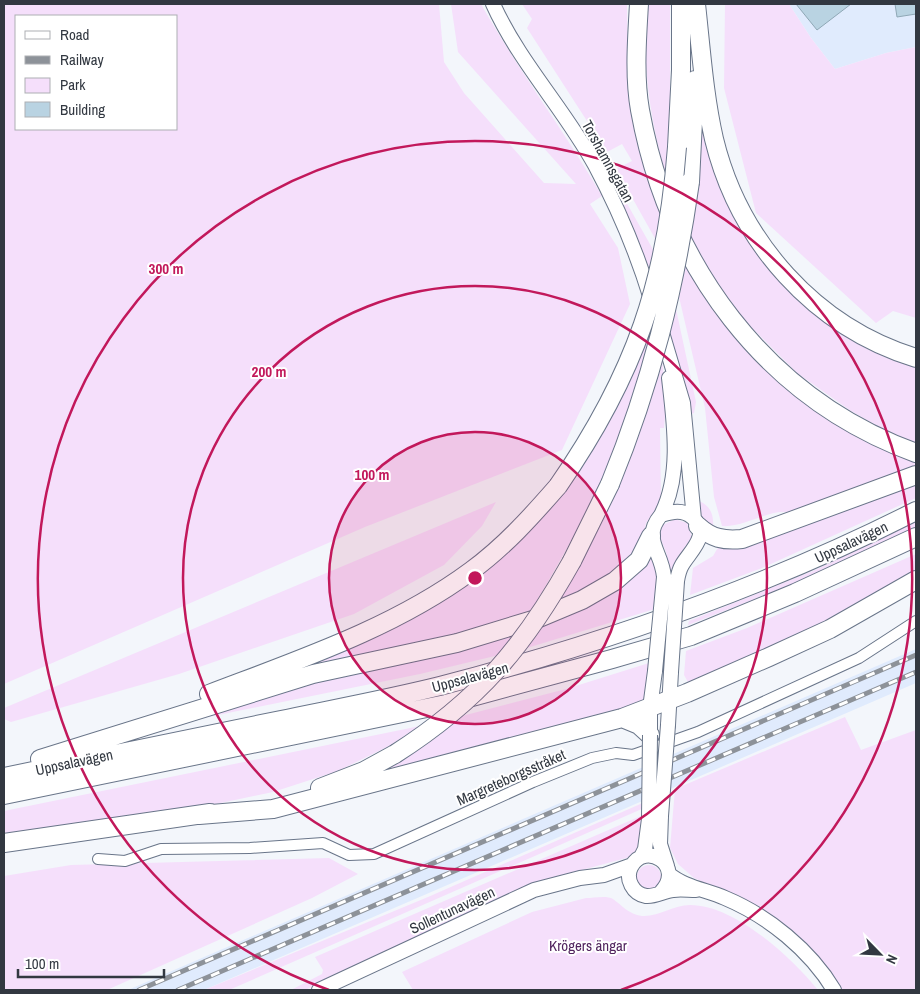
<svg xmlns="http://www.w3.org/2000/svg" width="920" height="994" viewBox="0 0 920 994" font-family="'Archivo Narrow',sans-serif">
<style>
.built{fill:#e0ebfd}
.green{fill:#f5dffb;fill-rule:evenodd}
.building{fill:#b9d3e2;stroke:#8fa8b6}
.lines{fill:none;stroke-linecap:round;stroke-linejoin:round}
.street-casing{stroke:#697589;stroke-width:12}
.secondary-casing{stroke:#697589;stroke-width:16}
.highway-casing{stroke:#697589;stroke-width:20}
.street{stroke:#fff;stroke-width:10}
.secondary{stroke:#fff;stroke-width:14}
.highway{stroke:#fff;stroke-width:18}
.rail-casing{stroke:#8d9299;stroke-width:5}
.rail{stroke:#fff;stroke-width:3;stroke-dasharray:9;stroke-linecap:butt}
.secondary-bridge-casing{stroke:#697589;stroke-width:16;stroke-linecap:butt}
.highway-bridge-casing{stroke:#697589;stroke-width:20;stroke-linecap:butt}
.secondary-bridge{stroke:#fff;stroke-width:14}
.highway-bridge{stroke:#fff;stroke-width:18}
.ring{fill:none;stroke:#c2185b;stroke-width:2.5}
.labels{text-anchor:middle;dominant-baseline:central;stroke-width:4;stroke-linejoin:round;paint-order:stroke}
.street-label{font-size:15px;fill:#323841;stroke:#fff}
.park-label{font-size:15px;fill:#51245e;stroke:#fff}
.centre{fill:#c2185b;stroke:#fff;stroke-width:2.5}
.ring-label{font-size:15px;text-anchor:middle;font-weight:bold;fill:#c2185b;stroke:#fff;stroke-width:4;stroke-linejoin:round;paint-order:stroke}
</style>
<rect width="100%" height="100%" fill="#f3f6fb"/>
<!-- built -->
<path class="built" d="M789 4H916V47L886 53 835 69 811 38Z
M916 649V683L204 990H128Z"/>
<!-- green -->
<path class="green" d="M4 4H439L444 62 464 93 544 183 576 184 458 52 451 4H481C518 70 564 130 602 196L590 204 618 248 630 304 562 450 365 527 4 684ZM16 16H176V129H16Z
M522 4H627L628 91 641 156 661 213 657 242 616 169 632 161 622 144 607 152 527 28 532 19Z
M646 4H670V128L666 178C650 118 642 66 646 4Z
M725 4H789L811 38 835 69 886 53 916 47V318L893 311 876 323 756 213 724 88Z
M706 127 769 265 916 364V443L890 433 851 411 797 373 743 319 717 282 690 240 702 128Z
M608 170 655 253 651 272 606 171Z
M686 264 754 355 916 461V471L790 513C772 507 745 528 722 526L714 497 705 408 679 297Z
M676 309 696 402 694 413 691 414 686 404 670 334Z
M651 323 655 334 643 377 597 495 528 617 482 631 265 678 331 651 525 534Z
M662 363 667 396 664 428H660L661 504 646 523 643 542 621 569 555 607C600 529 635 449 662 363Z
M916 481V498L762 568 690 595 693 568 713 556 720 544Z
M699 501C713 507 714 518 713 532 703 523 699 516 699 501Z
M496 502 482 526 444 565 354 614 179 674 11 722 4 719V708Z
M675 519 687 523 692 537 676 560 673 575H671L666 552 659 535 663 525Z
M916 522V528L819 574 688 625 689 621 815 570Z
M650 551C660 569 656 589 655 609L527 648 546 622Z
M916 554V574L862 606 689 684 684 675 686 651 747 628Z
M517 632 499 655 420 674 174 724 307 682Z
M649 663 646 699 614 711 367 779 422 747 462 716 566 689Z
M845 717 861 750 916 730V990H840L743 900 694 878 678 864 670 848 675 789Z
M420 726 389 746 338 771 273 792 216 804 4 835V811Z
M645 802 644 808 229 990H204L428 897Z
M643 815C642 831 644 847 630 857L530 884 305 990H291L322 974 323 970 315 957Z
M329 858 358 874 312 898 107 990H4V876L71 865Z
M637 877a12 12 0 1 1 24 0a12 12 0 1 1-24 0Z
M586 898C593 898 607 895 613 899 623 906 628 914 642 916 659 917 673 905 690 905 735 905 791 957 818 990H413L402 972 532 912Z"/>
<!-- building -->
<path class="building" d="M796 4H851L817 30Z
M895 4H916V14L897 17Z"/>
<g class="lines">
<defs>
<path id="street" d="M98 859 125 861 161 849 250 848 323 843 349 855 374 854 533 782 592 758 616 753 633 755 698 732 859 658 916 621"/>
<path id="secondary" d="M493 4C519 62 565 110 595 165 618 208 637 253 651 299
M661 329 683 403 694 519
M661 515C682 475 674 422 669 378
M664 577C662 551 641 539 661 515 672 512 682 509 692 517 712 534 690 551 682 565 679 570 678 575 677 581
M668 725 671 672
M650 735V708L655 671
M661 816 660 844 667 866
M641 857 645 849 649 819
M669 874C684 887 707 890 725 898 768 916 810 950 834 990
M661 892C686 866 645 840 631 867 625 879 633 894 646 896 655 897 664 891 673 890 680 889 688 890 696 890
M319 990 534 890 580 878 604 875 632 865"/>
<path id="highway" d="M639 4C637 38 634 76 640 110 668 265 765 398 916 453
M696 4C701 49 704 95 714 139 739 242 815 327 916 358
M677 147 681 70V4
M690 182 695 80
M698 526C711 538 724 541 742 539L916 475
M572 561 610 484
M209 694C298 660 394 628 471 571 504 547 531 517 558 486
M622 718 639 725 650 735
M40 759 313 674 457 643 539 618 582 600 615 581 639 560 651 536
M4 777C96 758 188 739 281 720 334 709 388 699 440 686 605 643 764 588 916 511
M320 788 364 771 395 754
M4 795 446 704 612 659 691 636 795 593 916 537
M199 815 273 809 622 718 687 693 769 657 830 629 916 580
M4 843 210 813"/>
</defs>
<!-- street casing -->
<use href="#street" class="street-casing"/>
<!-- secondary casing -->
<use href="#secondary" class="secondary-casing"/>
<!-- highway casing -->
<use href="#highway" class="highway-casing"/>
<!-- street -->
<use href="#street" class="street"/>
<!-- secondary -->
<use href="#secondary" class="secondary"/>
<!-- highway -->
<use href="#highway" class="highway"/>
<defs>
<path id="rail" d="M139 990 916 655
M178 990 916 672"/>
</defs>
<!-- rail casing -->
<use href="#rail" class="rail-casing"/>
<!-- rail -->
<use href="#rail" class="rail"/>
<defs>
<path id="secondary-bridge" d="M655 671 664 577
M671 672 677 581
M661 816 668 725
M649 819 650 735"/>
<path id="highway-bridge" d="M610 484C651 384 675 288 690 182
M558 486C635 375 667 281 677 147
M395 754C478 701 524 647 572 561"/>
</defs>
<!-- secondary-bridge casing -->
<use href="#secondary-bridge" class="secondary-bridge-casing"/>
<!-- highway-bridge casing -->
<use href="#highway-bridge" class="highway-bridge-casing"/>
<!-- secondary-bridge -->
<use href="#secondary-bridge" class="secondary-bridge"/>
<!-- highway-bridge -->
<use href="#highway-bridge" class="highway-bridge"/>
</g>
<!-- distance rings -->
<circle cx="475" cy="578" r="146" fill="#c2185b" fill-opacity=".12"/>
<g class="ring">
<circle cx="475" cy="578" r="146"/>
<circle cx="475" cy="578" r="292"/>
<path d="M329 990A437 437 0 1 1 621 990"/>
</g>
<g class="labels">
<!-- street labels -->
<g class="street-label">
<text transform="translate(608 161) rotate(61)">Torshamnsgatan</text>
<text transform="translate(851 542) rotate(-25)">Uppsalavägen</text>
<text transform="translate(470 677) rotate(-15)">Uppsalavägen</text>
<text transform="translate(74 762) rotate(-12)">Uppsalavägen</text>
<text transform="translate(511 777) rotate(-24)">Margreteborgsstråket</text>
<text transform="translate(452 910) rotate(-25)">Sollentunavägen</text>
</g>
<!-- park labels -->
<g class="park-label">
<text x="588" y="945">Krögers ängar</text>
</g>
</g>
<circle cx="475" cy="578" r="8" class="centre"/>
<g class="ring-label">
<text x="166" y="274">300 m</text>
<text x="269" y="377">200 m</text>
<text x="372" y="480">100 m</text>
</g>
<!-- border -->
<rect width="920" height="994" fill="none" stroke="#323841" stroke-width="10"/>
<!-- legend -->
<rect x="15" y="15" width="162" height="115" fill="#ffffff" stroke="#adafb3"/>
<rect x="25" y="31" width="25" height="8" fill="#ffffff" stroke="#adafb3"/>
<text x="60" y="40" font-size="15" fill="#323841">Road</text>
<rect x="25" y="56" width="25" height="8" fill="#8d9299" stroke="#adafb3"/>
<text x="60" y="65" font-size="15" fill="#323841">Railway</text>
<rect x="25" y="78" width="25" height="15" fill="#f5dffb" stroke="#adafb3"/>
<text x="60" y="90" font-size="15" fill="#323841">Park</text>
<rect x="25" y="102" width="25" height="15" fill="#b9d3e2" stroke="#adafb3"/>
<text x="60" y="115" font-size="15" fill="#323841">Building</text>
<!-- north arrow -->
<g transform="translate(880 954) rotate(114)" stroke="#ffffff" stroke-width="4" paint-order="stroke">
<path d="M0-4L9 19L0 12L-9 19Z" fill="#323841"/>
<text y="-8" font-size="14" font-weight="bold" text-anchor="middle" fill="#323841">N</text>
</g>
<!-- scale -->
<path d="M18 969v8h146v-8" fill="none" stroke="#323841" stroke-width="2.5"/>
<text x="25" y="969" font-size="15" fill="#323841" stroke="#ffffff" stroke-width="4" paint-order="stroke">100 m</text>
</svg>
